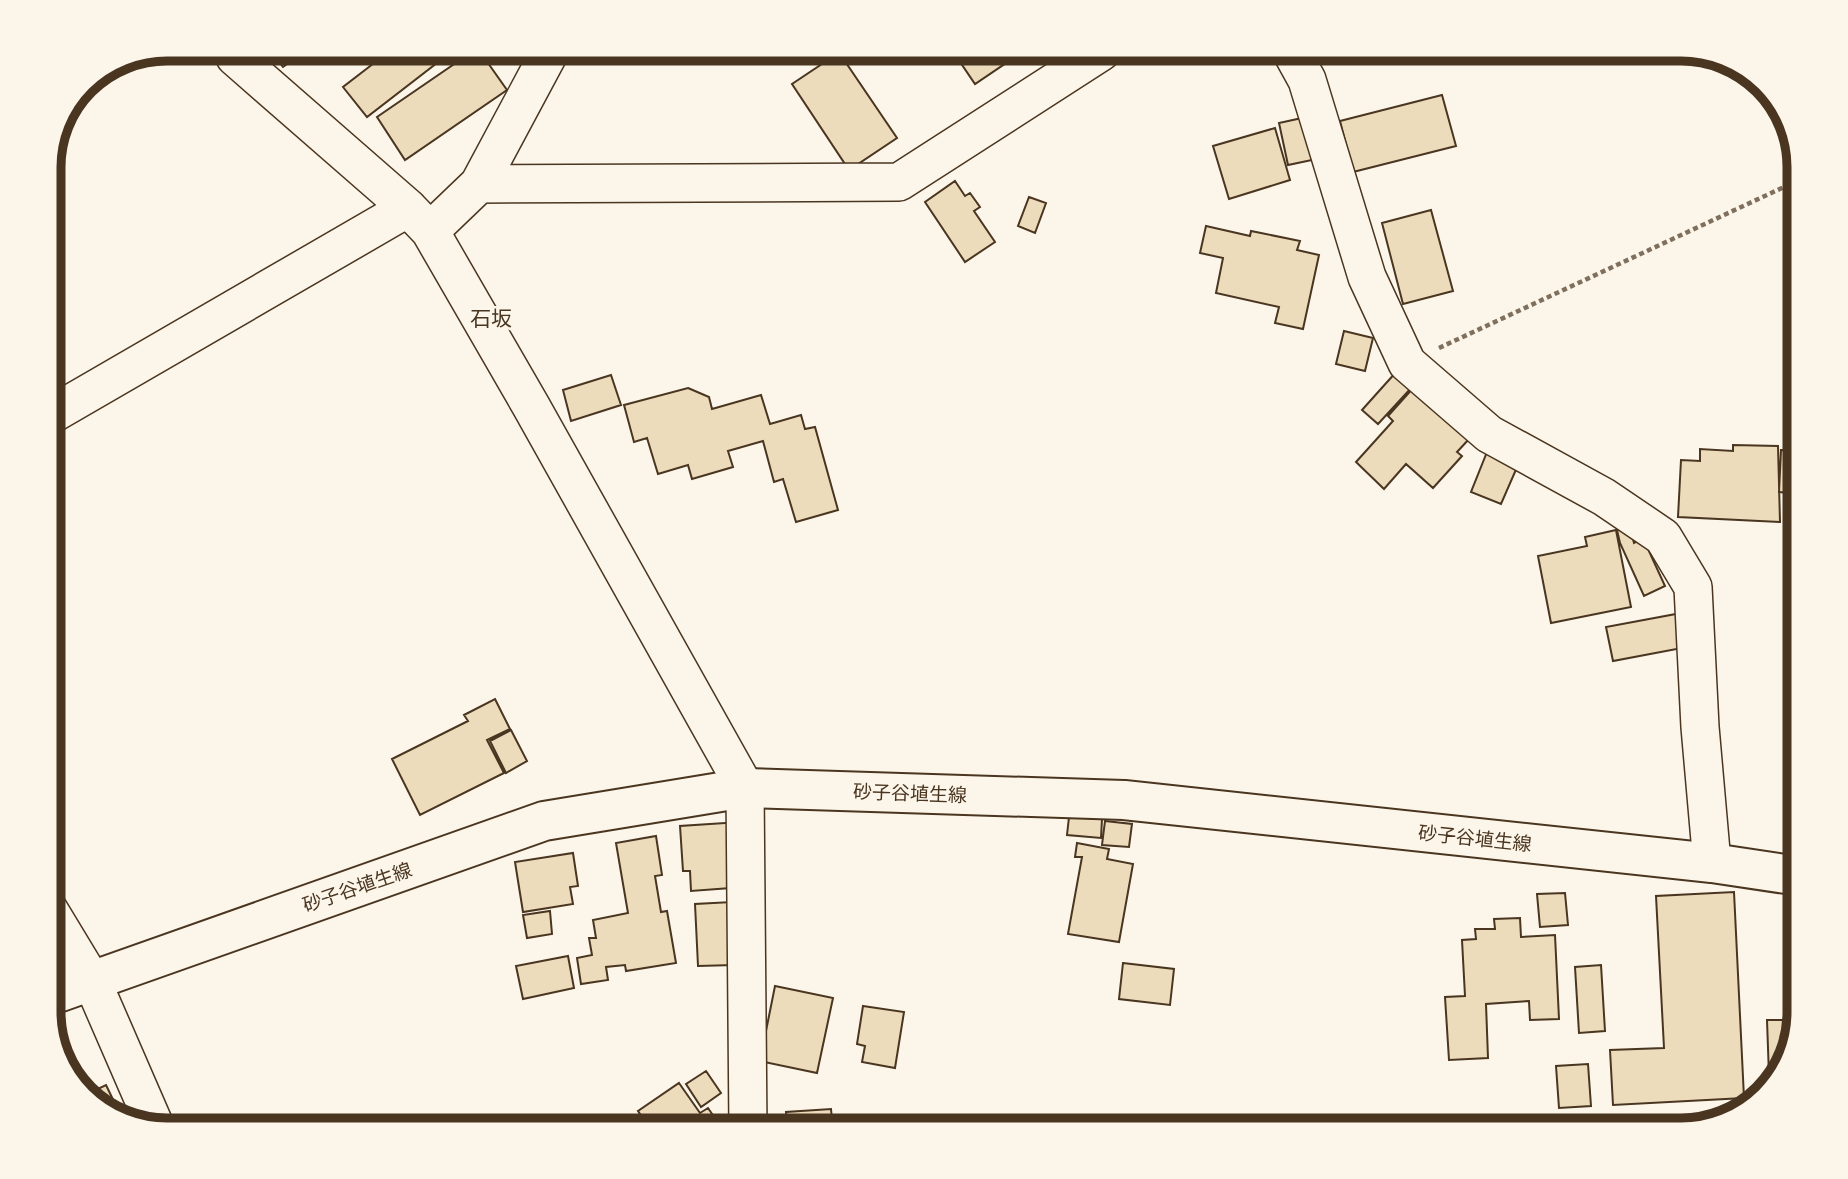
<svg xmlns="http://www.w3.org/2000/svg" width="1848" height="1179" viewBox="0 0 1848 1179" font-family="'IBM Plex Serif','Noto Sans JP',serif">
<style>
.building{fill:#ecdcbc;stroke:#4a3520;stroke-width:2}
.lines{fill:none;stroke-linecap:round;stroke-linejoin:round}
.minor-casing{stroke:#4a3520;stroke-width:40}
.major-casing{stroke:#4a3520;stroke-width:42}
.path{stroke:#7f6f5c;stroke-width:4.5;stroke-dasharray:5 3.5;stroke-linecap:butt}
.minor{stroke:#fbf6e9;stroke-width:37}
.major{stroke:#fbf6e9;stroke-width:38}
.labels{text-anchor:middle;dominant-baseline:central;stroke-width:5;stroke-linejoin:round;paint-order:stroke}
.street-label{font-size:19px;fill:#4a3520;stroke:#fbf6e9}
.neighbourhood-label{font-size:21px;fill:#4a3520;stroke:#fbf6e9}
.rim{fill:none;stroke:#4a3520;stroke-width:9}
</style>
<rect width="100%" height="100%" fill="#fbf6e9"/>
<!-- building -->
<path class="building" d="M954 53H1021L975 84Z
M837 54H840L897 138 849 170 792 84Z
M376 56H446L367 117 343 87 378 60Z
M466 56H483L507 90 405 160 377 117Z
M275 57H297L283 67Z
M1442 95 1456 146 1353 172 1340 121Z
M1302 118 1312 160 1288 165 1279 123Z
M1275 128 1290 180 1229 199 1213 146Z
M955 181 965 196 970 193 980 207 974 211 995 242 965 262 925 202Z
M1029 197 1046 203 1035 233 1018 226Z
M1431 210 1453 291 1403 304 1382 223Z
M1206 226 1250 236 1251 231 1300 241 1297 250 1319 255 1303 329 1275 323 1279 307 1216 293 1223 258 1200 253Z
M1344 331 1373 338 1365 371 1336 364Z
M1397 371 1413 386 1378 424 1362 410Z
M611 375 621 405 571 421 563 390Z
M1414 387 1470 438 1457 452 1462 456 1433 488 1406 464 1384 489 1356 462 1393 421 1388 416Z
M688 388 709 397 712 409 761 395 770 424 801 415 805 429 815 427 838 510 796 522 783 479 774 482 763 441 728 451 733 467 692 479 688 465 658 474 647 438 634 442 624 405Z
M1733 445 1778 446 1780 522 1678 517 1681 460 1700 461V449L1733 451Z
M1781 450 1799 451V494L1779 492Z
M1487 452 1518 465 1501 504 1471 492Z
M1630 528 1634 543 1643 538 1665 586 1644 596 1620 543 1617 530Z
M1616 530 1631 607 1551 623 1538 556 1587 546 1585 537Z
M1676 614 1682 648 1613 661 1606 627Z
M495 699 510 729 487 740 504 773 420 815 392 759 468 721 464 715Z
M511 730 527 761 506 773 490 741Z
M1069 817 1102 819 1101 838 1067 835Z
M1105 821 1132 824 1129 847 1102 845Z
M740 822 744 887 691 891 690 871H683L680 826Z
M656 836 662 875 655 876 661 912 667 911 676 963 626 971 625 965 606 967 608 980 581 984 577 958 592 955 589 938H596L593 920 628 913 616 843Z
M1077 843 1109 849 1107 859 1133 864 1119 942 1068 934 1082 857H1075Z
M573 853 578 886 570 887 573 904 523 912 515 862Z
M1734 892 1744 1098 1613 1105 1610 1050 1664 1048 1656 896Z
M1565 893 1568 925 1540 927 1537 894Z
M732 902 734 965 698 966 695 904Z
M550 911 552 934 527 938 523 915Z
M1520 918 1521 937 1555 935 1559 1019 1530 1020 1529 1001 1486 1004 1488 1058 1449 1060 1445 997 1465 996 1462 940 1476 939 1475 929H1495L1494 919Z
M568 956 574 988 523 999 516 966Z
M1123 963 1174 969 1170 1005 1119 999Z
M1601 965 1605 1031 1579 1033 1575 967Z
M775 986 833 998 817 1073 760 1061Z
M863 1006 904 1012 895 1068 862 1062 865 1046 857 1044Z
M1767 1020H1797L1780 1076H1769Z
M62 1039 63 1065 55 1040Z
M1588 1064 1591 1106 1559 1108 1556 1066Z
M706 1071 721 1093 701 1107 686 1084Z
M679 1083 700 1113 708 1108 719 1124 711 1130H651L638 1111Z
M106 1085 119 1112 114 1114 102 1110 87 1094Z
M831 1109 833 1130H787L786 1112Z"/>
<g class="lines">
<defs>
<path id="minor" d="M1291 51 1307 80 1367 277 1407 363 1489 434 1604 497 1663 537 1693 587 1700 727 1712 863
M235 57 408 208 430 231 531 406 745 788 748 1130
M479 184 548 55
M430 231 479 184 899 182 1101 52
M49 416 408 208
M49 910 92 981 155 1126"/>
<path id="major" d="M49 996 544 821 745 788 1124 800 1712 863 1799 876"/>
</defs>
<!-- minor casing -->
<use href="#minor" class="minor-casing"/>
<!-- major casing -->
<use href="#major" class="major-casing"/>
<!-- path -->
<path class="path" d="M1439 348 1799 180"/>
<!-- minor -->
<use href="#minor" class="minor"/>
<!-- major -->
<use href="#major" class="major"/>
</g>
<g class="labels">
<!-- street labels -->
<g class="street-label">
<text transform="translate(910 793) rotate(2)">砂子谷埴生線</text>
<text transform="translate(1475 838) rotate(6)">砂子谷埴生線</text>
<text transform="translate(357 887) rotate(-19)">砂子谷埴生線</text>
</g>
<!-- neighbourhood labels -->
<g class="neighbourhood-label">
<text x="491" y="318">石坂</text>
</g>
</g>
<!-- crop -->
<path d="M0 0H1848V1179H0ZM167 61H1681A106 106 0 0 1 1787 167V1012A106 106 0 0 1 1681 1118H167A106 106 0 0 1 61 1012V167A106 106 0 0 1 167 61Z" fill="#fbf6e9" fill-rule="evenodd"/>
<path class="rim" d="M167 61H1681A106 106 0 0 1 1787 167V1012A106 106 0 0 1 1681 1118H167A106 106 0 0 1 61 1012V167A106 106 0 0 1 167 61Z"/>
</svg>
